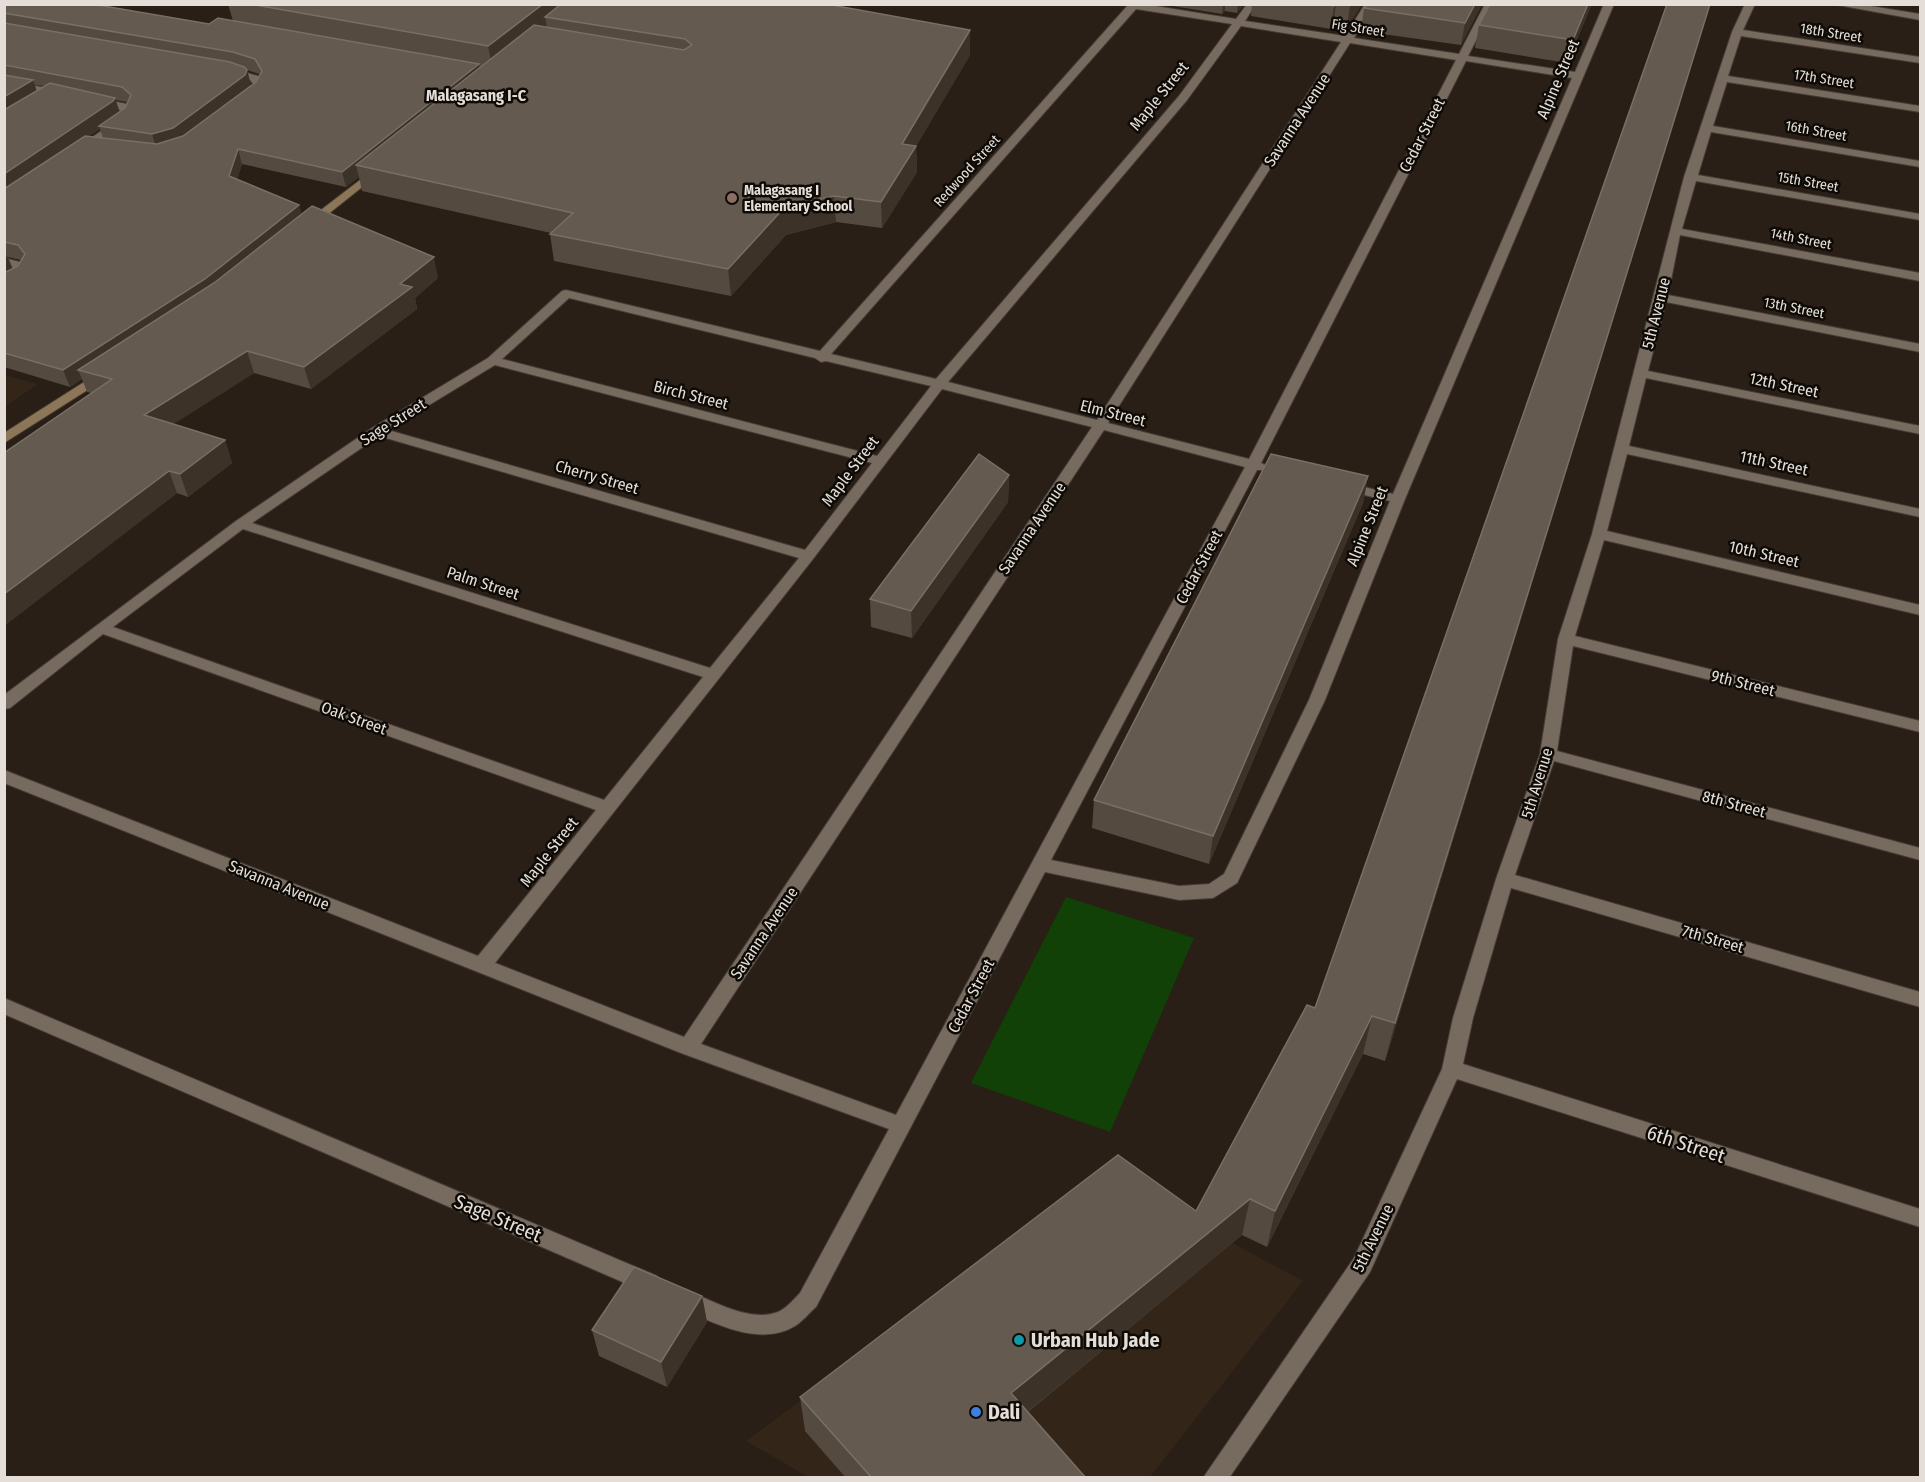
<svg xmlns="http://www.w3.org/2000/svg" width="1925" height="1482" viewBox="0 0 1925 1482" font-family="'Fira Sans Condensed',sans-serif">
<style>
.built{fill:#332517}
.green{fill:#114106}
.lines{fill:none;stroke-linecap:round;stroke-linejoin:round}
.minor-casing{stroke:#453c36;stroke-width:2}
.secondary-casing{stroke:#453c36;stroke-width:2}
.minor{fill:#776b60;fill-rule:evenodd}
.secondary{fill:#8d7658;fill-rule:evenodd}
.wall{fill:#544a3f;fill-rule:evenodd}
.shaded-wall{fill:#3c3228}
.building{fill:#645a50;stroke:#786f65;stroke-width:1.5}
.education-dot{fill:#8d6e63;stroke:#0e0a06;stroke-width:2}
.culture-dot{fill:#0f9aa8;stroke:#0e0a06;stroke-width:2}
.shop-dot{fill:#3f7fe0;stroke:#0e0a06;stroke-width:2}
.labels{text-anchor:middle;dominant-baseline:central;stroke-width:5;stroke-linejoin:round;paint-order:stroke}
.far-street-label{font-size:14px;fill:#e5ded8;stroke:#0e0a06}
.far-poi-label{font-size:14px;font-weight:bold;fill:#e5ded8;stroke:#0e0a06;text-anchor:start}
.street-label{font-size:16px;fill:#e5ded8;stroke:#0e0a06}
.far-quarter-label{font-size:16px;font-weight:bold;fill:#e5ded8;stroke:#0e0a06}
.near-street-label{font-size:20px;fill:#e5ded8;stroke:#0e0a06}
.near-poi-label{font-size:20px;font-weight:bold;fill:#e5ded8;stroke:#0e0a06;text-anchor:start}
</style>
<rect width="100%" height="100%" fill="#291f16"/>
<!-- built -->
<path class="built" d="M4 375H5L38 384 5 407Z
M1121 1164 1195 1223 1303 1281 1150 1477H808L746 1441Z"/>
<!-- green -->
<path class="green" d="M1066 897 1194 938 1110 1132 971 1083Z"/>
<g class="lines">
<defs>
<path id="minor" d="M1129 4H1143L1236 19 1247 4H1256L1245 21 1345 36 1365 4H1374L1354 38 1459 54 1485 4H1495L1468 56 1575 72 1604 4H1614L1405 499 1325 700 1237 883 1213 898 1179 900 1045 872 816 1307C809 1313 803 1321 795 1326 759 1348 712 1322 678 1307L675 1300 678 1293 686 1290C712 1300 749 1323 778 1312 787 1308 794 1299 800 1293L889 1129 681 1053 4 783V770L478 956 596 810 103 634 10 708 4 709V695L236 521 372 428 488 358 562 291 566 290 820 351ZM1136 9 1232 24 1179 96 936 379 831 354ZM1241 26 1341 42 1097 420 948 382 1187 100ZM1350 43 1456 60 1249 459 1108 423ZM1466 61 1572 78 1393 494 1343 482 1336 486 1338 489 1390 501 1309 700 1224 874 1209 884 1179 886 1051 860 1257 470H1267L1269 467 1261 463ZM569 298 815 358 821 362 826 361 931 386 877 456 502 359ZM495 365 872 463 805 550 388 430ZM942 389 1092 427 684 1037 495 963 813 559ZM1104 430 1245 467 896 1115 701 1044ZM379 436 799 558 710 668 252 523ZM243 529 703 677 604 800 113 627Z
M1745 4H1755L1743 30 1920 57V63L1741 36 1728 76 1920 106V112L1727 82 1713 126 1920 161V167L1711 132 1698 175 1920 214V220L1696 181 1682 229 1920 273V281L1680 235 1668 295 1920 344V352L1666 302 1648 371 1920 426V434L1646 378 1629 446 1920 509V517L1627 454 1607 531 1920 605V615L1604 540 1575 636 1920 721V732L1573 646 1557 751 1920 848V860L1554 761 1515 875 1920 992V1007L1511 888 1473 1018 1463 1064 1920 1209V1227L1457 1079 1370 1272 1229 1478H1203L1354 1258 1442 1069 1453 1018 1496 879 1540 754 1558 639 1592 534 1684 177 1732 32Z
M1832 4H1858L1920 14V20Z
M227 67 258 76 264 85 259 95 252 101H244L243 99 254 85 250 80 223 72V68Z
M4 80 63 91 68 94 63 97 4 86Z
M97 98 127 104 134 110 128 122 86 151H78V147L120 118 123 111 93 103 92 101Z
M4 258 24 263 29 271 23 281 4 291V282L14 276 17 271 4 265Z
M4 998 657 1276 660 1283 657 1290 649 1293 641 1290 4 1014Z"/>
<path id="secondary" d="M377 167 381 168V172L312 227H304V223Z
M103 370 110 374 108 377 4 443V433Z"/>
</defs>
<!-- minor casing -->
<use href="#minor" class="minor-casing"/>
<!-- secondary casing -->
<use href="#secondary" class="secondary-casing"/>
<!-- minor -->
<use href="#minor" class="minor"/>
<!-- secondary -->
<use href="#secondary" class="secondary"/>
</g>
<!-- wall -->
<path class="wall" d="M4 4 209 24 233 21 228 4H840L837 6 970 30V55L916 146 917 172 882 228 836 222 786 235 731 296 554 261 550 234 551 233 362 191 359 177 346 187 242 164 237 179 302 214 438 278 415 298 417 309 311 389 254 373 173 424 225 440 232 463 188 497 177 493 4 626V453L92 393 87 392 82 379 70 387 4 367ZM247 70 259 74 260 75 256 82 251 86ZM34 84 36 85 45 86 37 91ZM115 100 127 102 125 108 120 112ZM100 129 103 138 89 136ZM8 257 21 260 18 266 13 269Z
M1160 4H1244L1237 13 1225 11 1222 14Z
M1252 4H1362L1347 28 1333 26 1331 29 1251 16Z
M1482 4 1461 45 1361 31 1364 8Z
M1490 4H1592L1567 63 1475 48 1479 25Z
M1667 4H1710L1385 1061 1363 1054 1267 1247 1242 1235 1028 1412 1086 1478H846L805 1431 800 1397 1196 1211 1315 1008Z
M1009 475 1008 502 912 638 871 627 870 599Z
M1368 476 1363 503 1209 864 1092 828 1094 800Z
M702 1296 707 1322 667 1387 599 1356 592 1330Z"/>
<!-- shaded-wall -->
<path class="shaded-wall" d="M543 4H577L545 17 547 28 493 71 488 46Z
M1223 4H1225V11L1222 14Z
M1238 4H1244L1237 13Z
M1336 4 1333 26 1331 29 1334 6Z
M1351 4H1362L1347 28 1350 6Z
M1475 4H1482L1461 45 1465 23Z
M1588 4H1592L1567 63 1573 40Z
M1710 4 1385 1061 1395 1023Z
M970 30V55L913 152 916 146 917 172 882 228 881 202 902 144Z
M479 64 482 79 356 165 359 177 346 187 342 172Z
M247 70 251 85 178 143 157 150 152 134Z
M33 80 38 95 4 116V97Z
M115 98 120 113 99 126 100 129 4 194V174Z
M238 149 242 164 234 191 229 176Z
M834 196 836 222 786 235 731 296 728 269 784 208Z
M299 205 304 221 91 373 78 370 82 379 70 387 63 370Z
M7 256 14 272 4 280V258Z
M434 257 438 278 415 298 417 309 311 389 304 367 400 284Z
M247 351 254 373 152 438 144 415Z
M225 440 232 463 188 497 180 474Z
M169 471 177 493 4 626V594Z
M1009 475 1008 502 912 638 911 611Z
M1368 476 1363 503 1209 864 1213 836Z
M1372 1016 1363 1054 1267 1247 1275 1211Z
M1250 1199 1242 1235 1009 1427 1011 1393Z
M702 1296 707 1322 667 1387 661 1362Z"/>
<!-- building -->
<path class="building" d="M4 4H92L209 24 218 18 479 64 342 172 238 149 229 176 299 205 205 279 63 370 4 353V273L18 266 25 254 18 245 4 242V189L85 136 157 144 183 136 256 82 262 71 255 59 233 52 4 13Z
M250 4H543L488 46Z
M561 4H826L970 30 902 144 916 146 881 202 834 196 784 208 728 269 550 234 573 213 356 165 534 25 684 50 692 45 685 39 545 17Z
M1322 4H1335L1334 6Z
M1367 4H1475L1465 23 1364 8Z
M1490 4H1588L1573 40 1479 25Z
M1667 4H1710L1395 1023 1372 1016 1275 1211 1250 1199 1011 1393 1086 1478H872L800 1397 1118 1155 1196 1211 1307 1005 1315 1008Z
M4 23 230 62 244 67 247 70 245 75 173 128 152 134 99 126 125 108 131 95 122 87 4 65Z
M4 75 33 80 4 97Z
M50 83 115 98 113 101 4 174V110Z
M312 206 434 257 400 284 412 287 304 367 247 351 144 415 225 440 180 474 169 471 4 594V453L112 379 78 370 214 283Z
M979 454 1009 475 911 611 870 599Z
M1271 454 1368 476 1213 836 1094 800Z
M634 1267 702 1296 661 1362 592 1330Z"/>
<!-- markers -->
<circle class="education-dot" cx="732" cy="198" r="6"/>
<circle class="culture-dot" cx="1019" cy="1340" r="6"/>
<circle class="shop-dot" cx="976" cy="1412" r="6"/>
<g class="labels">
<!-- far-street labels -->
<g class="far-street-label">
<text transform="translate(1358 28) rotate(9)">Fig Street</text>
<text transform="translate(1831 33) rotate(9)">18th Street</text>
<text transform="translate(1824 79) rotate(9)">17th Street</text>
<text transform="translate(1816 131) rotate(10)">16th Street</text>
<text transform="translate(967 171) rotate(-48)">Redwood Street</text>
<text transform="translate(1808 182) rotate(10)">15th Street</text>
<text transform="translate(1801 239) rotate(11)">14th Street</text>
<text transform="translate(1794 308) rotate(11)">13th Street</text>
</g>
<!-- far-poi labels -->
<g class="far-poi-label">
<text x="744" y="190">Malagasang I<tspan x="744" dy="16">Elementary School</tspan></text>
</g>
<!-- street labels -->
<g class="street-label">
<text transform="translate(1558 79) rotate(-67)">Alpine Street</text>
<text transform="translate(1159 96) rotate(-51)">Maple Street</text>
<text transform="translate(1297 120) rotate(-57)">Savanna Avenue</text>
<text transform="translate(1422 135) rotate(-63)">Cedar Street</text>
<text transform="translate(1656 313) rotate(-76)">5th Avenue</text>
<text transform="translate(1784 385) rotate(12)">12th Street</text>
<text transform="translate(691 395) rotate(14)">Birch Street</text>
<text transform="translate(1113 413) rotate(14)">Elm Street</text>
<text transform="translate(393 422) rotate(-32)">Sage Street</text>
<text transform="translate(1774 463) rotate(12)">11th Street</text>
<text transform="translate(850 471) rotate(-53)">Maple Street</text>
<text transform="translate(597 477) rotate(16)">Cherry Street</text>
<text transform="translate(1367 526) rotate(-68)">Alpine Street</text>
<text transform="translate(1032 528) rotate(-56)">Savanna Avenue</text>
<text transform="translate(1764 554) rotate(13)">10th Street</text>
<text transform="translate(1199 567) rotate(-62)">Cedar Street</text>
<text transform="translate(483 583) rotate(18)">Palm Street</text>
<text transform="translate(1743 683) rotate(14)">9th Street</text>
<text transform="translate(354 718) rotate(20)">Oak Street</text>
<text transform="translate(1537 783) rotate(-73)">5th Avenue</text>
<text transform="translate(1734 804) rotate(15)">8th Street</text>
<text transform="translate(549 852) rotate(-52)">Maple Street</text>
<text transform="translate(279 885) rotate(22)">Savanna Avenue</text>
<text transform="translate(764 933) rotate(-56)">Savanna Avenue</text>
<text transform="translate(1713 939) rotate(16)">7th Street</text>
<text transform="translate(971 996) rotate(-62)">Cedar Street</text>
<text transform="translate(1373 1238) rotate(-64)">5th Avenue</text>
</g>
<!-- far-quarter labels -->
<g class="far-quarter-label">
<text x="476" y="95">Malagasang I-C</text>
</g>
<!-- near-street labels -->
<g class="near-street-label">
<text transform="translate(1686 1144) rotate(18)">6th Street</text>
<text transform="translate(498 1218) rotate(23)">Sage Street</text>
</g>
<!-- near-poi labels -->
<g class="near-poi-label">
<text x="1031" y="1340">Urban Hub Jade</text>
<text x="988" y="1412">Dali</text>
</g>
</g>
<!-- border -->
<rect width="1925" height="1482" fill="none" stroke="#e5ded8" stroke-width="12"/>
</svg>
